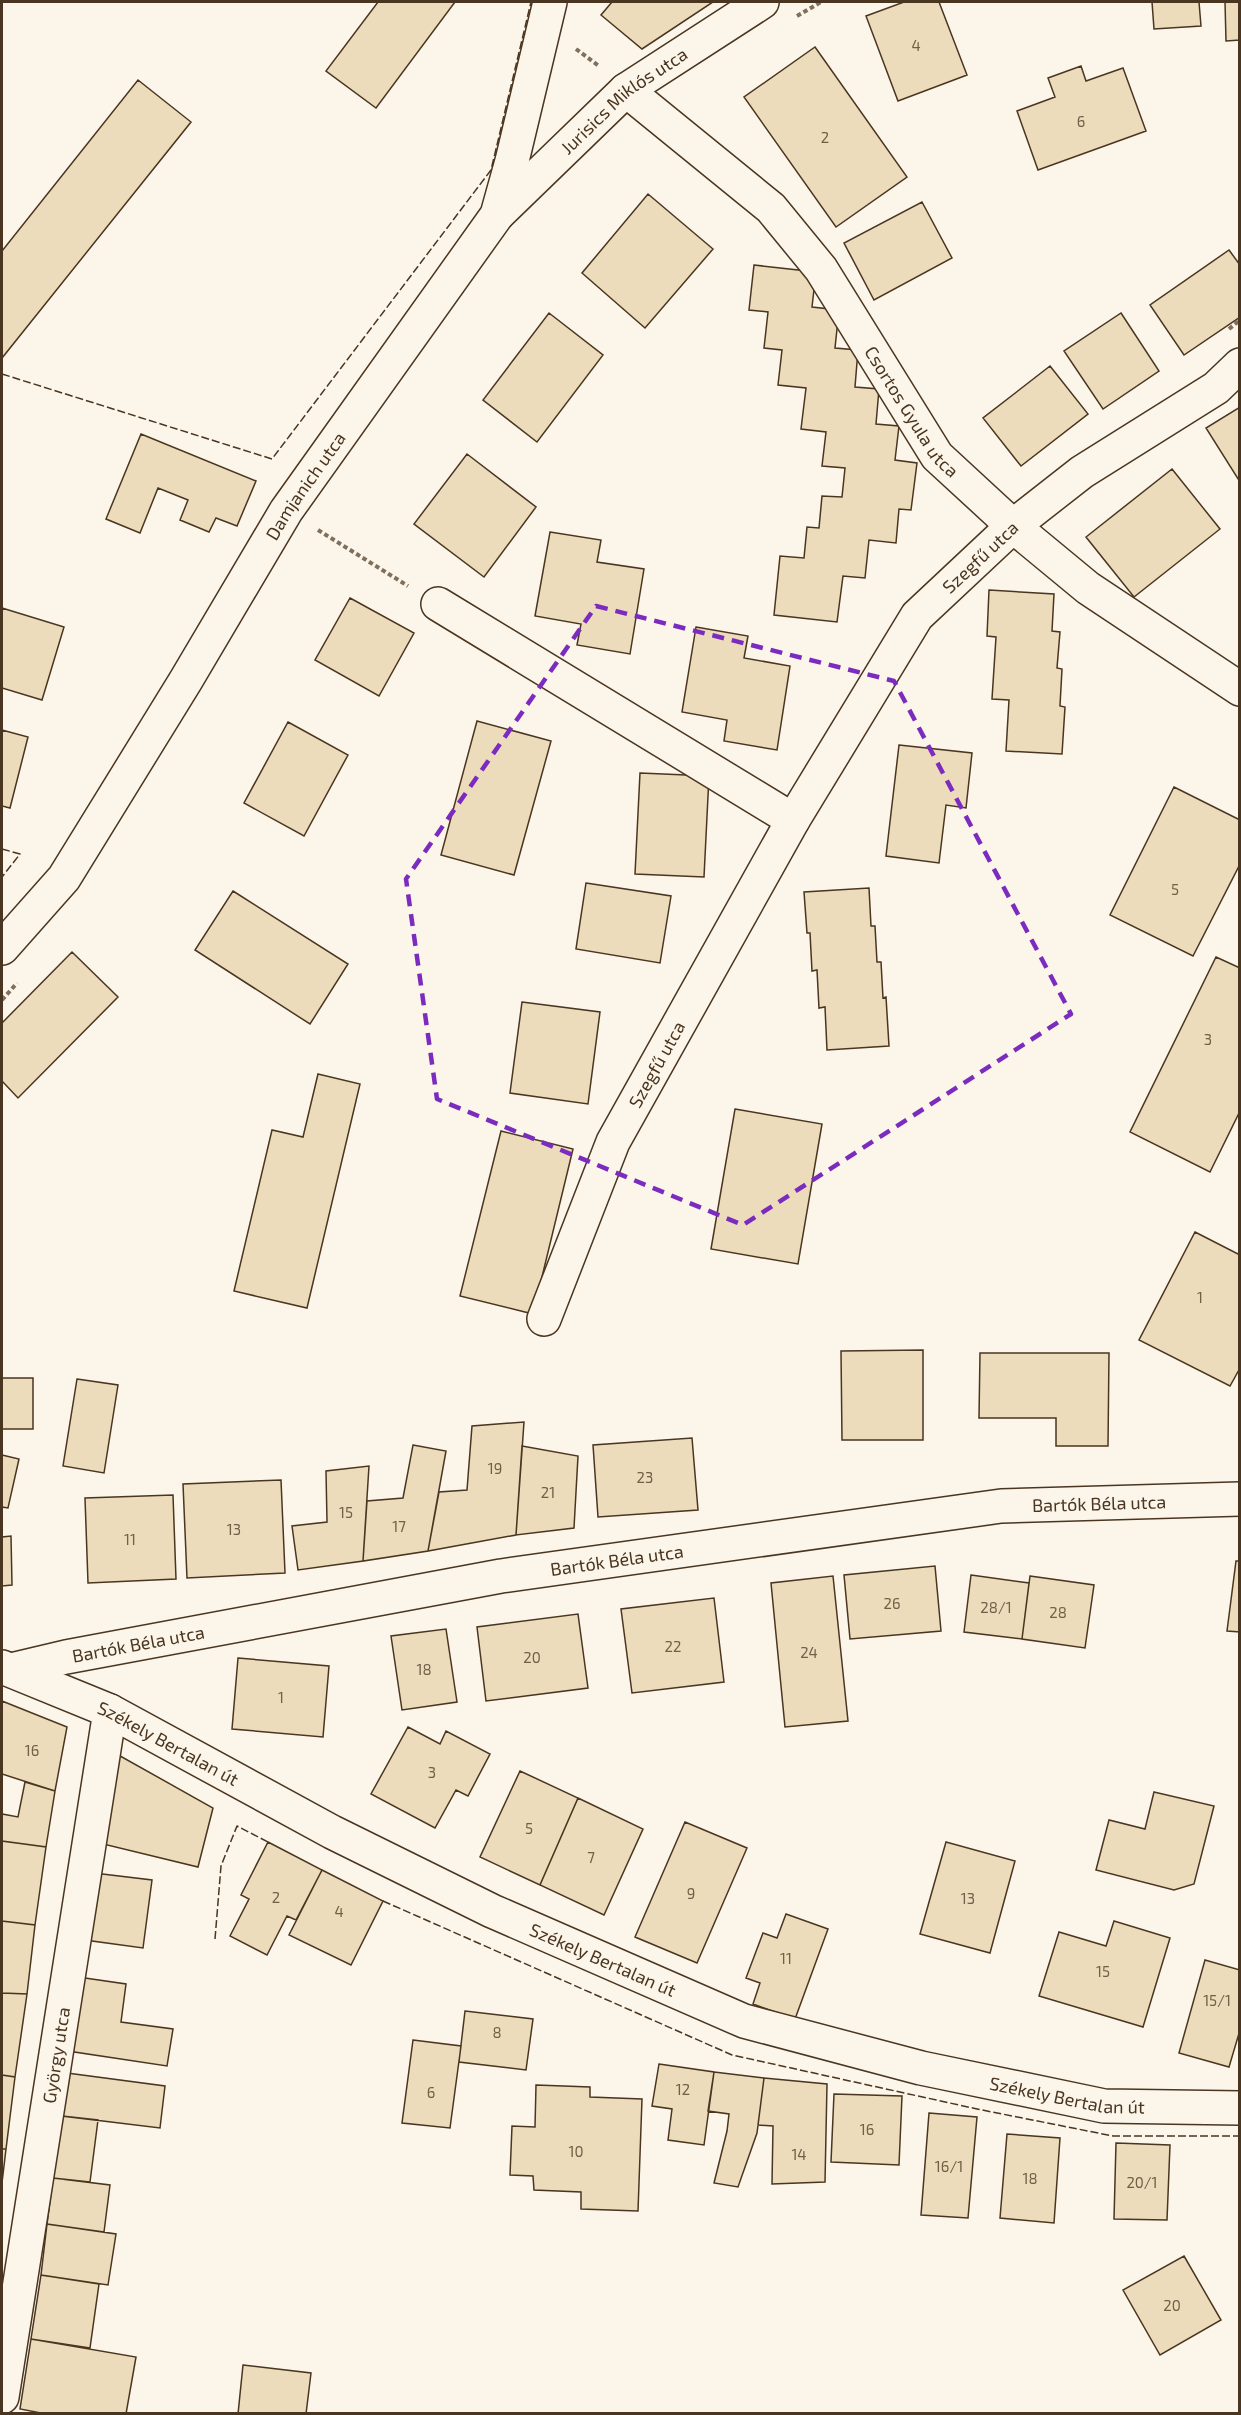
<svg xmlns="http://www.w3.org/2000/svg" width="1241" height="2415" viewBox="0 0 1241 2415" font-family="'Exo 2',sans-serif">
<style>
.building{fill:#ecdcbc;stroke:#4a3520;stroke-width:1.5}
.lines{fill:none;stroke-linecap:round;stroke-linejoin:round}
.minor-casing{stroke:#4a3520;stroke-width:36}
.tertiary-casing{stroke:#4a3520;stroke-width:36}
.path{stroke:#7f6f5c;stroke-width:4;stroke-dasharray:4.5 3;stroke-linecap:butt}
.minor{stroke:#fbf6e9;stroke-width:33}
.tertiary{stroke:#fbf6e9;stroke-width:33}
.fence{stroke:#4a3520;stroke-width:1.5;stroke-dasharray:8 3;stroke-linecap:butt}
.marked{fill:none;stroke:#7b2cbf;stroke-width:4.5;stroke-dasharray:12 8;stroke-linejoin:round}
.labels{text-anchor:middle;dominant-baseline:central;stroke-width:4.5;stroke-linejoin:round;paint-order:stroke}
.number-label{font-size:15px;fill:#725f47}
.street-label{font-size:18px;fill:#4a3520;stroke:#fbf6e9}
</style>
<rect width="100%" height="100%" fill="#fbf6e9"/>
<!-- building -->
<path class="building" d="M378 2H455L376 108 326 71Z
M612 2H713L642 49 601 15Z
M904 2H939L967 75 898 101 866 16Z
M1135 2H1199L1201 26 1154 29 1152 2Z
M1225 2H1240V40L1226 41Z
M815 47 907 177 836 227 744 97Z
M1081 66 1086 81 1123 68 1146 131 1038 170 1017 111 1055 97 1048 78Z
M138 80 191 122 2 358V251Z
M648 194 713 249 645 328 582 273Z
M922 202 952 258 874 300 844 243Z
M1229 250 1240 265V317L1184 355 1150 305Z
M754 265 816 272 812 307 839 310 835 348 858 350 855 387 879 389 876 424 899 426 895 460 917 463 911 510 899 509 896 543 869 540 865 578 843 576 837 622 774 615 780 556 804 558 807 527 819 528 822 496 842 497 845 468 822 466 826 432 801 429 806 388 778 385 782 350 764 348 768 312 749 310Z
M549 313 603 355 537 442 483 400Z
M1121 313 1159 371 1103 409 1064 351Z
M1050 366 1088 414 1021 466 983 418Z
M1240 407V482L1206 428Z
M141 434 256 481 237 526 216 518 209 532 180 520 188 500 158 488 140 533 106 519Z
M467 454 536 507 484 577 414 524Z
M1172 469 1220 529 1134 597 1086 537Z
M550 532 601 540 597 562 644 569 630 654 577 645 581 624 535 616Z
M989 590 1054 594 1052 631 1060 632 1057 668 1062 669 1060 706 1065 707 1062 754 1006 751 1009 700 992 699 996 637 987 636Z
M350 598 414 633 379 696 315 660Z
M2 608 64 627 42 700 2 688Z
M696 627 748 636 744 658 790 666 777 750 724 741 727 720 682 712Z
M477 721 551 741 514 875 441 855Z
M288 722 348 755 304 836 244 803Z
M2 730 28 737 10 808 2 806Z
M899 745 972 753 966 808 946 805 939 863 886 856Z
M640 773 709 776 704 877 635 874Z
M1174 787 1240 820V864L1193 956 1110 915Z
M586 883 671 896 660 963 576 949Z
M869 888 871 926H875L877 962H881L883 998 886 997 889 1046 827 1050 825 1007 819 1008 817 970 812 971 810 933H807L804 892Z
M233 891 348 964 310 1024 195 950Z
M72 952 118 997 18 1098 2 1081V1023Z
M1216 957 1240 968V1111L1210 1172 1130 1132Z
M522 1002 600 1012 588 1104 510 1093Z
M318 1074 360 1084 307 1308 234 1291 272 1130 303 1137Z
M735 1109 822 1124 798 1264 711 1249Z
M501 1131 573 1149 533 1314 460 1296Z
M1195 1232 1240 1255V1368L1230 1386 1139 1340Z
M923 1350V1440H842L841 1351Z
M980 1353H1109L1108 1446H1056V1418H979Z
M2 1378H33V1429H2Z
M77 1379 118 1385 104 1473 63 1466Z
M524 1422 516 1535 428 1551 439 1492 467 1490 472 1426Z
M692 1438 698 1510 598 1517 593 1445Z
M413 1445 446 1451 428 1551 363 1561 367 1501 403 1498Z
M522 1446 578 1456 574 1528 516 1535Z
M2 1455 19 1459 8 1508 2 1507Z
M369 1466 363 1561 298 1570 292 1526 327 1522 326 1471Z
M281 1480 285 1573 187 1578 183 1484Z
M173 1495 176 1579 88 1583 85 1498Z
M11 1536 12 1585 2 1586V1537Z
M1236 1561H1240V1632L1227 1631Z
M935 1566 941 1631 850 1639 844 1575Z
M971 1575 1029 1583 1022 1639 964 1632Z
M833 1576 848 1721 785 1727 771 1583Z
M1030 1576 1094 1585 1085 1648 1022 1639Z
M714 1598 724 1682 632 1693 621 1609Z
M578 1614 588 1688 486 1701 477 1627Z
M446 1629 457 1702 402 1710 391 1636Z
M238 1658 329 1666 323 1737 232 1729Z
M2 1701 67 1727 55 1791 2 1774Z
M408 1727 440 1744 446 1731 490 1754 468 1796 456 1790 435 1828 371 1794Z
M113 1752 213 1808 198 1867 99 1843Z
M520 1771 578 1798 540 1885 480 1857Z
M25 1782 55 1791 46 1847 2 1841V1814L18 1817Z
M1154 1792 1214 1806 1194 1884 1174 1890 1096 1870 1109 1820 1145 1829Z
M578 1798 643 1829 604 1915 540 1885Z
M685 1822 747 1848 697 1963 635 1937Z
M2 1841 46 1847 35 1925 2 1921Z
M268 1842 322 1870 296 1920 287 1916 267 1955 230 1936 249 1899 241 1895Z
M946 1842 1015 1861 990 1953 920 1934Z
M322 1870 383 1901 351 1965 289 1935Z
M94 1873 152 1880 143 1948 85 1940Z
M786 1914 828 1929 795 2019 753 2004 760 1983 746 1978 763 1933 777 1938Z
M2 1921 35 1925 27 1994 2 1993Z
M1114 1921 1170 1938 1143 2027 1039 1996 1059 1932 1106 1946Z
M1205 1960 1240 1970V2030L1229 2067 1179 2053Z
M78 1977 126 1984 121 2022 173 2029 167 2066 68 2051Z
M2 1993 27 1994 15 2077 2 2075Z
M465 2011 533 2019 526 2070 459 2062Z
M413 2040 461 2046 450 2128 402 2123Z
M659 2064 714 2072 704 2145 668 2140 672 2109 652 2106Z
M714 2072 764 2078 757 2133 738 2187 714 2183 727 2131 729 2114 708 2111Z
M67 2073 165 2086 160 2128 62 2116Z
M2 2075 15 2077 6 2149H2Z
M764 2078 827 2084 825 2182 772 2184 773 2126 758 2125Z
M536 2085 590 2087V2097L642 2099 638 2211 581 2209V2192L534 2190 533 2176 510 2175 512 2126 535 2127Z
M834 2094 902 2096 899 2165 831 2162Z
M929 2113 977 2117 968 2218 921 2215Z
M62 2116 98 2120 90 2182 53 2178Z
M1007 2134 1060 2138 1054 2223 1000 2218Z
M1116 2143 1170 2145 1167 2220 1114 2219Z
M2 2149H6L2 2183Z
M53 2178 110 2185 104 2232 47 2224Z
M47 2224 116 2234 108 2285 41 2275Z
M1184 2256 1221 2320 1160 2355 1123 2290Z
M41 2275 99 2284 90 2348 31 2339Z
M31 2339 136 2357 126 2414H46L20 2409Z
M243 2365 311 2373 306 2414H238Z"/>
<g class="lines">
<defs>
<g id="minor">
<path id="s1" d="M626 90 771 208 821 269 937 456 1013 526 1088 588 1240 689"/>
<path id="s2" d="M498 214 626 90 762 2"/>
<path d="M438 604 793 820"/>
<path id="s3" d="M2 948 64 878 186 680 286 511 497 215 512 161 550 2"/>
<path id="s4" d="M544 1319 613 1142 793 820 917 616 1013 526 1082 472 1216 388 1240 365"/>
<path id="s5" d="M11 1670 66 1657 501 1576 1001 1506 1240 1499"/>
<path id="s6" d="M2 2397 110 1711"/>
</g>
<g id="tertiary">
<path id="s7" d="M2 1667 110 1711 332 1832 492 1911 744 2021 921 2068 1104 2106 1240 2108"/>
</g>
</defs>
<!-- minor casing -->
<use href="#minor" class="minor-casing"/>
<!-- tertiary casing -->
<use href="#tertiary" class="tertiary-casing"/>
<!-- path -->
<path class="path" d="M797 16 821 2
M576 49 599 66
M1229 329 1240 320
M318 530 408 586
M2 1000 17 983"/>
<!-- minor -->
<use href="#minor" class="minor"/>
<!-- tertiary -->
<use href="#tertiary" class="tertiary"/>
<!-- fence -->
<path class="fence" d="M2 374 272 459 491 170 531 2
M2 849 20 854 2 877
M383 1901 732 2055 977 2109 1113 2136H1240
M215 1939 221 1866 237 1826 268 1842"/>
</g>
<!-- marked area -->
<path class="marked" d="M596 606 894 681 1071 1014 743 1225 437 1099 406 879Z"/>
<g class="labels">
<!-- number labels -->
<g class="number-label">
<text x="916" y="45">4</text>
<text x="1081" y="121">6</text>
<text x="825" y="137">2</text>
<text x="1175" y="889">5</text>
<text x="1208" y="1039">3</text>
<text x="1200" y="1297">1</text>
<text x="495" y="1468">19</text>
<text x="645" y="1477">23</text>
<text x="548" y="1492">21</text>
<text x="346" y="1512">15</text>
<text x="399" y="1526">17</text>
<text x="234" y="1529">13</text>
<text x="130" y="1539">11</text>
<text x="892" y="1603">26</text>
<text x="996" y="1607">28/1</text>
<text x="1058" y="1612">28</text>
<text x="673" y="1646">22</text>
<text x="809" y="1652">24</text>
<text x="532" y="1657">20</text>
<text x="424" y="1669">18</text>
<text x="281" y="1697">1</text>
<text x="32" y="1750">16</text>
<text x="432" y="1772">3</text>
<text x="529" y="1828">5</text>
<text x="591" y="1857">7</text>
<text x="691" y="1893">9</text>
<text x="276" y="1897">2</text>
<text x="968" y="1898">13</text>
<text x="339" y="1911">4</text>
<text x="786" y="1958">11</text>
<text x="1103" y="1971">15</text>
<text x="1217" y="2000">15/1</text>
<text x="497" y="2032">8</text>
<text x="683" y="2089">12</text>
<text x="431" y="2092">6</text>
<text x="867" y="2129">16</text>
<text x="576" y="2151">10</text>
<text x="799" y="2154">14</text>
<text x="949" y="2166">16/1</text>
<text x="1030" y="2178">18</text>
<text x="1142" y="2182">20/1</text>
<text x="1172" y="2305">20</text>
</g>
<!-- street labels -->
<g class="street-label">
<text stroke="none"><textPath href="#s2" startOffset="170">Jurisics Miklós utca</textPath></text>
<text stroke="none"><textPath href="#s1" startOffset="435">Csortos Gyula utca</textPath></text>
<text stroke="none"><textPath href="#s3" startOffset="554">Damjanich utca</textPath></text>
<text stroke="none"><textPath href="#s4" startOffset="884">Szegfű utca</textPath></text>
<text stroke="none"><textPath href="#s4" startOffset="279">Szegfű utca</textPath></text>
<text stroke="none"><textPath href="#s5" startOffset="1102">Bartók Béla utca</textPath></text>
<text stroke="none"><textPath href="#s5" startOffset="616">Bartók Béla utca</textPath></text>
<text stroke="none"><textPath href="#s5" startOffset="130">Bartók Béla utca</textPath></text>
<text stroke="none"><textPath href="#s7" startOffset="183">Székely Bertalan út</textPath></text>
<text stroke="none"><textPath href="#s7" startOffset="669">Székely Bertalan út</textPath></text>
<text stroke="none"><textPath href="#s6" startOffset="346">György utca</textPath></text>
<text stroke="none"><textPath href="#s7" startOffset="1155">Székely Bertalan út</textPath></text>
</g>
</g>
<!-- border -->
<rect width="1241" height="2415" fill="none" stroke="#4a3520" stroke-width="6"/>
</svg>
